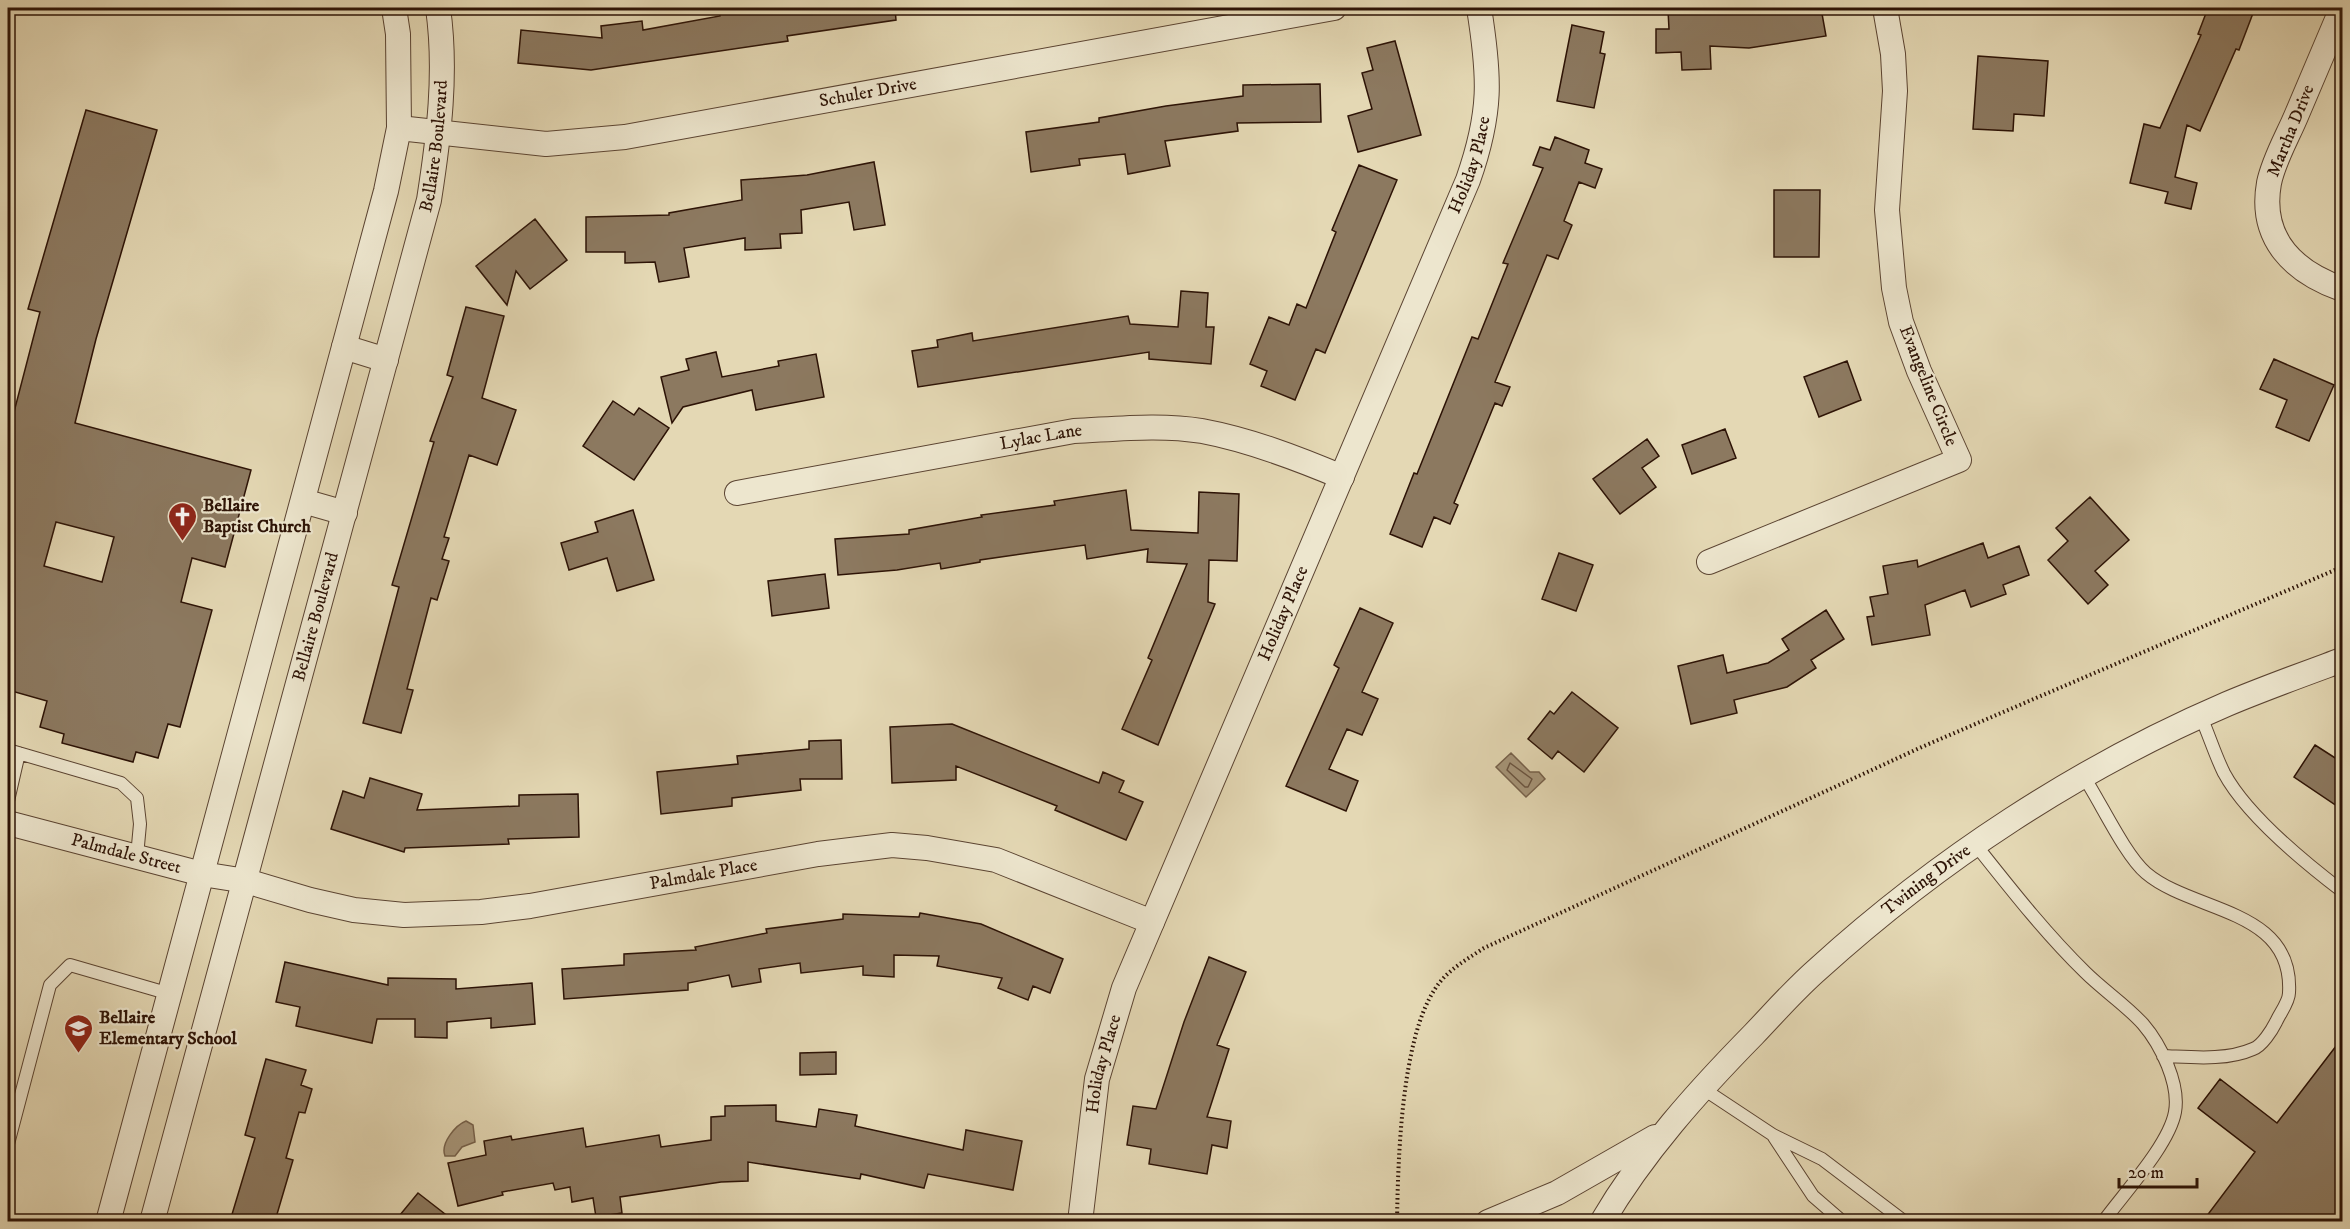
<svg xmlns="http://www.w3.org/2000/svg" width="2350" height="1229" viewBox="0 0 2350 1229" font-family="'IM FELL DW Pica',serif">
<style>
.water{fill:#a69579;stroke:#76614b;stroke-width:1.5}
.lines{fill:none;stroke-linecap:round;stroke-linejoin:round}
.shore{stroke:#6a5440;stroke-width:1.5}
.building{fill:#8c7960;stroke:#2d1306;stroke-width:1.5;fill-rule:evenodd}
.lane-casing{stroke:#5b4432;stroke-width:14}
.street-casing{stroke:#5b4432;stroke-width:26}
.path{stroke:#2d1306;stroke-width:4;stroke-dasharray:1.5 3;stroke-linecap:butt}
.lane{stroke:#ede6ce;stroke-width:12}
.street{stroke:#ede6ce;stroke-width:24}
.labels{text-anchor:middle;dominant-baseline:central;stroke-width:4.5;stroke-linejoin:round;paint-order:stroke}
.street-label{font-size:18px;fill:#2d1306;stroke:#ede6ce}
.poi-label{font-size:18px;font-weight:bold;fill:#2d1306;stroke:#ede6ce;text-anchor:start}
</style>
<rect width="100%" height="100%" fill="#e4d8b4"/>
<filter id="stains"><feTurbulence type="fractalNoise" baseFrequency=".00333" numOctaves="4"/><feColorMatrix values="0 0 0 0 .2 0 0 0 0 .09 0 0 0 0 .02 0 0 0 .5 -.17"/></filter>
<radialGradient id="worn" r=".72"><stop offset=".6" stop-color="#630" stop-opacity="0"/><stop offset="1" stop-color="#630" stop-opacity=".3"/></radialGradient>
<!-- water -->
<path class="water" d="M1511 753 1530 772H1539L1545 779 1526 797 1496 767Z
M466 1121 473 1125 475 1142 462 1147 455 1156H445C440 1143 456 1125 466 1121Z"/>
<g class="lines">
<!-- shore -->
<path class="shore" d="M1510 763 1532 779 1528 787H1525L1507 770Z"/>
</g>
<!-- building -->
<path class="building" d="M719 8H895L896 20 787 36 788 41 591 70 518 63 521 30 602 38 601 26 642 21 643 30 720 16Z
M1739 8H1791L1792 11 1821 8 1826 36 1749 48 1710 46 1711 69 1682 70 1681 52 1656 53V29H1669L1668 10Z
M2208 8H2255L2239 50 2236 49 2200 131 2187 125 2175 177 2197 183 2191 209 2165 203 2168 192 2130 183 2144 124 2160 128 2201 35 2198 34Z
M1572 25 1604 32 1600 53 1605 54 1594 108 1557 101Z
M1395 41 1421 135 1358 152 1348 116 1372 109 1362 73 1373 70 1367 48Z
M1978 56 2048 61 2044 116 2014 114 2013 131 1973 129Z
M1320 84 1321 122 1237 123 1238 131 1165 141 1170 166 1128 174 1125 154 1079 159 1080 165 1031 172 1026 132 1099 122V118L1166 106 1243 96V85Z
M86 110 157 130 96 339 75 423 251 470 225 567 192 558 181 602 212 610 180 727 168 724 158 758 136 752 133 762 62 743 64 734 40 727 47 701 8 690V435L40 312 28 309ZM56 522 114 537 102 582 44 566Z
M1555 137 1589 150 1585 163 1602 169 1595 188 1579 182 1564 221 1572 225 1558 259 1547 255 1495 382 1510 387 1502 406 1495 403 1454 503 1458 505 1450 524 1434 517 1422 547 1390 534 1414 473 1417 474 1472 337 1478 339 1508 264 1503 263 1543 168 1533 165 1540 147 1550 150Z
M874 162 885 225 854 230 849 202 801 210 802 233 780 234 781 248 745 250V238L684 248 689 277 659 282 655 262 625 263V252H586V217L669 215V213L742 200 741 180 807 175Z
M1359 165 1397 180 1325 353 1316 349 1295 400 1261 386 1267 371 1250 364 1269 317 1289 325 1297 304 1306 308 1336 232 1332 230Z
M1774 190H1820L1819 257H1774Z
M535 219 567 260 530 289 516 271 507 305 476 266Z
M1181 291 1208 293 1206 327H1214L1211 364 1149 359V352L918 387 912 351 938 347 937 340 972 333 973 341 1128 316 1130 324 1178 327Z
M466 307 504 316 482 398 516 410 497 465 469 455 444 537 449 538 442 559 449 561 437 600 431 598 407 689 413 690 401 733 363 723 399 587 392 585 434 442 430 441 453 377 447 375Z
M716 352 722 377 779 366 778 361 816 354 824 397 756 410 752 390 683 407 672 423 661 377 689 370 686 359Z
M2274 359 2334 385 2309 441 2276 427 2287 400 2260 389Z
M1847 361 1861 400 1819 417 1804 377Z
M613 401 634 415 639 408 669 428 634 480 583 446Z
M1725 429 1736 458 1692 474 1682 445Z
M1647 439 1659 456 1642 468 1656 487 1620 514 1593 479Z
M1126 490 1131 530 1198 533 1199 492 1239 494 1237 561 1209 560 1208 602 1215 604 1158 745 1122 729 1152 660 1148 658 1187 564 1147 562 1148 549 1087 559 1085 545 980 560V562L941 569 940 563 897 570 838 575 835 539 909 534V530L982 517 981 515 1055 505 1054 501Z
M2090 497 2129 540 2095 571 2108 585 2088 604 2048 560 2068 541 2056 528Z
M633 510 654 580 617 591 607 558 569 570 561 543 598 532 595 522Z
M1983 543 1988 558 2019 546 2029 575 2003 585 2006 594 1971 607 1965 590 1925 605 1930 635 1872 645 1867 617 1874 616 1870 597 1888 594 1883 566 1917 560 1918 567Z
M1559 553 1593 565 1576 611 1542 599Z
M825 574 829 608 772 616 768 581Z
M1360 608 1393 623 1362 692 1378 699 1362 735 1347 729 1329 769 1358 781 1346 811 1286 786 1339 668 1334 665Z
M1826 610 1844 639 1811 660 1816 668 1787 687 1734 700 1737 713 1691 724 1678 666 1723 655 1727 673 1768 663 1789 650 1782 639Z
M1572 692 1618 728 1584 772 1558 751 1552 759 1528 739 1550 711 1554 714Z
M952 724 1099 783 1103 772 1124 781 1119 792 1143 802 1126 840 1055 810 1057 806 956 766V780L892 783 890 727Z
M841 740 842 779H800L801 790 732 798V806L661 814 657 772 738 764 737 756 809 749V741Z
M2315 745 2343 763V810L2294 777Z
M370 778 422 794 417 810 519 806V795L578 794 579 837 508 839 509 844 405 848 404 852 331 829 343 791 364 798Z
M920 913 981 924 1063 959 1050 993 1033 986 1028 1000 998 988 1002 978 937 966 939 956 894 955V977L863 975V966L801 973 800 963 759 969 761 982 732 987 729 975 688 983V990L564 999 562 969 624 965V954L696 950 695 947 767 933 766 929 843 919V914L919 917Z
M1209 957 1246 972 1217 1045 1229 1049 1207 1117 1231 1121 1227 1148 1212 1145 1207 1174 1149 1164 1151 1149 1127 1145 1133 1106 1156 1109 1184 1022Z
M285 962 388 985V978L456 979V989L532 983 535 1024 491 1028V1018L447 1022V1038L415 1037V1019H377L372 1043 296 1026 300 1007 276 1002Z
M2343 1037V1221H2203L2255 1152 2198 1108 2220 1079 2277 1123Z
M836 1052V1074L800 1075V1053Z
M266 1059 306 1070 301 1085 312 1089 305 1113 299 1112 286 1158 293 1160 275 1221H230L255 1138 245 1135Z
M776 1105V1121L816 1127 819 1109 857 1115 855 1126 963 1150 966 1130 1022 1141 1013 1190 928 1174 924 1188 861 1174 860 1179 748 1162V1181L721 1182 620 1197 622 1213 596 1217 593 1198 572 1202 570 1187 555 1190 553 1183 502 1192 503 1195 458 1206 448 1163 486 1155 484 1141 511 1136 512 1140 583 1128 586 1147 659 1135 661 1147 711 1140V1117L725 1116V1106Z
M418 1193 454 1221H395Z"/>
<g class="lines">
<defs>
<path id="lane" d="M2201 717C2209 735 2215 755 2224 773 2247 816 2304 862 2342 891
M8 750 121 783 137 798 140 824 137 856
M2084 777C2101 803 2125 855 2146 873 2193 913 2294 908 2289 993 2289 1002 2280 1013 2276 1022 2272 1030 2262 1046 2253 1049 2226 1061 2191 1057 2163 1056
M8 801 19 753
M1975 844C2010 888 2045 933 2085 972 2103 990 2126 1005 2143 1024 2161 1045 2180 1084 2175 1112 2169 1145 2124 1193 2103 1222
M1702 1088 1773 1135 1822 1159 1905 1222
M1774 1137 1813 1196 1843 1222
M8 1144 50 985 70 965 170 994"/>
<g id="street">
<path d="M2342 8C2327 43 2312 79 2297 114 2288 136 2274 159 2269 183 2259 239 2294 272 2342 289"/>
<path id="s1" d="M399 128 546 144 625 137 1334 8"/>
<path d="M344 347 386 360"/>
<path id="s2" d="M737 493 1074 431C1117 429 1160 424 1202 431 1250 440 1297 458 1342 477"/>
<path d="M303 501 345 513"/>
<path d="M1709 562 1959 460 1919 371 1901 322 1894 288 1887 210 1895 91 1893 54 1885 8"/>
<path id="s3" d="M8 823 202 874 246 881 310 900 354 910 404 915 481 912 530 906 818 854 892 845 927 848 996 860 1152 922"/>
<path d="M108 1222 386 191 399 128 398 34 394 8"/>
<path id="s4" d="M152 1222 429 200C439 136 447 72 438 8"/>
<path id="s5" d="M1080 1222 1097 1079 1124 988 1468 180C1492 112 1490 77 1479 8"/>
<path d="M1488 1222 1557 1193 1655 1137"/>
<path id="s6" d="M1602 1222C1643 1152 1698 1091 1754 1034 1775 1012 1795 989 1818 969 1938 860 2078 768 2227 704 2265 688 2304 674 2342 660"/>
</g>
</defs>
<!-- lane casing -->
<use href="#lane" class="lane-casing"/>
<!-- street casing -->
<use href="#street" class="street-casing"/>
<!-- path -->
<path class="path" d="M1397 1222C1398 1160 1401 1040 1435 989 1447 970 1466 960 1484 948L1924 746 2342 567"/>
<!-- lane -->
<use href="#lane" class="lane"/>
<!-- street -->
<use href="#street" class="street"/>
</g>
<!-- icons -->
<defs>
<symbol id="church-pin" viewBox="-11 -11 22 30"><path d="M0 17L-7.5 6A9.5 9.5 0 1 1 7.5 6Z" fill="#8f2418" stroke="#ede6ce"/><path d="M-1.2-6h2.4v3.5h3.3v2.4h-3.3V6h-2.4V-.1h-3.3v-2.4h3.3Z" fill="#fff"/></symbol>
<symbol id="school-pin" viewBox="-11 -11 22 30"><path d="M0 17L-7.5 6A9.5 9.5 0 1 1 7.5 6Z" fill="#8f2418" stroke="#ede6ce"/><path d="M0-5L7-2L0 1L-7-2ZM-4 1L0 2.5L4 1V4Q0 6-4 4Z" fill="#fff"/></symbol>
</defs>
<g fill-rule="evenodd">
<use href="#church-pin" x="166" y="500" width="33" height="45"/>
<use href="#school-pin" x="62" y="1012" width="33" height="45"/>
</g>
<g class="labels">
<!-- street labels -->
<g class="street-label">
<text stroke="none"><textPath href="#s1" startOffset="474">Schuler Drive</textPath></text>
<text transform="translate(2291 131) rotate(-68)">Martha Drive</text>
<text stroke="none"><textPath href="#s4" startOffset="1113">Bellaire Boulevard</textPath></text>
<text stroke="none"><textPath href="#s5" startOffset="1132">Holiday Place</textPath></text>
<text transform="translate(1928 386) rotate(68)">Evangeline Circle</text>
<text stroke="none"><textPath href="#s2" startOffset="309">Lylac Lane</textPath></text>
<text stroke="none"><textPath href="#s5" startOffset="646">Holiday Place</textPath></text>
<text stroke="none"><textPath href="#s4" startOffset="627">Bellaire Boulevard</textPath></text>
<text stroke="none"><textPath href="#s3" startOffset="122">Palmdale Street</textPath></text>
<text stroke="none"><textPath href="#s3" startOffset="710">Palmdale Place</textPath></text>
<text stroke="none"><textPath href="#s6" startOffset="474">Twining Drive</textPath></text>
<text stroke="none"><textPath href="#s5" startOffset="160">Holiday Place</textPath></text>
</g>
<!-- poi labels -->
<g class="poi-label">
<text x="203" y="506">Bellaire<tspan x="203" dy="21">Baptist Church</tspan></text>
<text x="99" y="1018">Bellaire<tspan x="99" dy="21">Elementary School</tspan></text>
</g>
</g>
<!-- margin -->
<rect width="2350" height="1229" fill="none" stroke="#e4d8b4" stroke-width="30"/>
<rect x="9" y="9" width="2332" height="1211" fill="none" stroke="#2d1306" stroke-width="3"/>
<rect x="15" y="15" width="2320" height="1199" fill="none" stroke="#2d1306" stroke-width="1.5"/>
<!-- scale -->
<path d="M2119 1178v9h78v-9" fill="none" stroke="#2d1306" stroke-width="3"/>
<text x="2128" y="1178" font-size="18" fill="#2d1306" stroke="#ede6ce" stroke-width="4.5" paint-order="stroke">20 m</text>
<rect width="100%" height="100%" filter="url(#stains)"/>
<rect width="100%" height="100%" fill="url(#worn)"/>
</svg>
